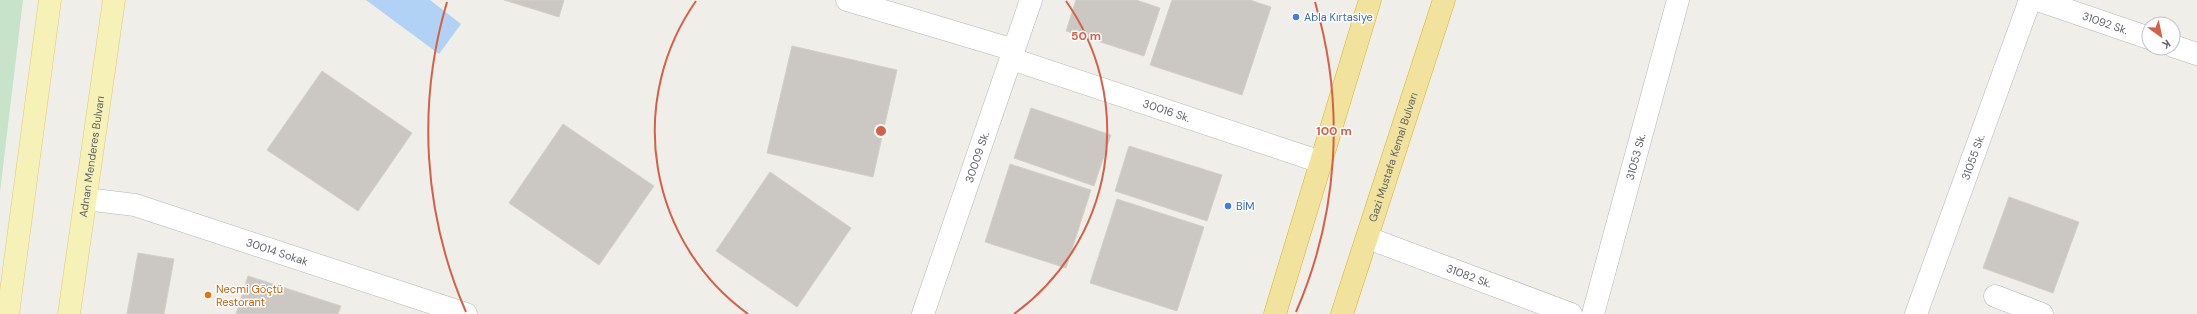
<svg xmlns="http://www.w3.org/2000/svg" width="2197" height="314" viewBox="0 0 2197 314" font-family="'DM Sans',sans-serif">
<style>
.green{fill:#c7e3ca}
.water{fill:#b1d2f5}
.building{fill:#cbc8c4;stroke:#d3d0c6}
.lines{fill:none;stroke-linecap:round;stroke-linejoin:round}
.minor-casing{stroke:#b4b6ba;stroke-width:23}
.major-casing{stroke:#e1cb6e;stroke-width:23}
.highway-casing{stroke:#dbb01b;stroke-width:23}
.minor{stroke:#fff;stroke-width:22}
.major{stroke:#f6f1b6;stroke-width:22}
.highway{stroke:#f1e39d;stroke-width:22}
.ring{fill:none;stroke:#d65f47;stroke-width:2}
.shop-dot{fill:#3f7fe0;stroke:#fff;stroke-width:1.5}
.food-dot{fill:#e8710a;stroke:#fff;stroke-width:1.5}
.labels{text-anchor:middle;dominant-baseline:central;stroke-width:3;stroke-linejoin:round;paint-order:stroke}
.shop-label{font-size:11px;fill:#366cbe;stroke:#fff;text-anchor:start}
.street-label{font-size:11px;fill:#5f6166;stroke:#fff}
.food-label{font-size:11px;fill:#c56008;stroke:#fff;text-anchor:start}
.centre{fill:#d65f47;stroke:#fff;stroke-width:2}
.ring-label{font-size:12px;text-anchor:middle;font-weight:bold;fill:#d65f47;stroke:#fff;stroke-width:3;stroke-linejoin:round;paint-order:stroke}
</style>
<rect width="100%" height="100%" fill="#efeee8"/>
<!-- green -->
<path class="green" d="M0 0H23L0 192Z"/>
<!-- water -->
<path class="water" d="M366 0H430L461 24 439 54Z"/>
<!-- building -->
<path class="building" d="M504 0H564L559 17Z
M1076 0H1136L1160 8 1144 56 1066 31Z
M1172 0H1250L1271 7 1242 95 1150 65Z
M792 46 897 70 873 177 767 153Z
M322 71 412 133 358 211 267 150Z
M1031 108 1111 135 1094 186 1014 158Z
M563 124 654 186 599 265 509 203Z
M1129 146 1222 175 1207 221 1115 191Z
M1010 164 1091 190 1066 268 985 242Z
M770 172 851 228 797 307 716 251Z
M2009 197 2079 222 2053 293 1983 268Z
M1117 199 1204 227 1177 311 1090 283Z
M138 253 174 259 164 314H127Z
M248 276 341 306 338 314H236Z"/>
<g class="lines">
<defs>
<g id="minor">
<path d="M847 0 1014 50"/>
<path id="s1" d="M2038 0 2149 38"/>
<path d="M2173 46 2197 54"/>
<path id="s2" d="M1012 59 1321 162"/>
<path id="s3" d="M86 199 135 205 466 314"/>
<path id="s4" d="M1368 238 1571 314"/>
<path d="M1995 296 2042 314"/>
<path id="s5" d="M923 314 1031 0"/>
<path id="s6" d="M1593 314 1678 0"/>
<path id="s7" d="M1916 314 2030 0"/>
</g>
<g id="major">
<path d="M8 314 50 0"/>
<path id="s8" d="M69 314 114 0"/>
</g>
<g id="highway">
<path d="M1275 314 1370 0"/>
<path id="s9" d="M1342 314 1444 0"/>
</g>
</defs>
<!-- minor casing -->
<use href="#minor" class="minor-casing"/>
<!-- major casing -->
<use href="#major" class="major-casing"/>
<!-- highway casing -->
<use href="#highway" class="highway-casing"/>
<!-- minor -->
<use href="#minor" class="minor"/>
<!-- major -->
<use href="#major" class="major"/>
<!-- highway -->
<use href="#highway" class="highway"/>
</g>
<!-- distance rings -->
<g class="ring">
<path d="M748 314A226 226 0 0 1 696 1M1066 1A226 226 0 0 1 1014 314"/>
<path d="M466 312A453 453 0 0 1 447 2M1315 2A453 453 0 0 1 1296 312"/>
</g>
<!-- markers -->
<g class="shop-dot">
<circle cx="1296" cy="17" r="4"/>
<circle cx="1228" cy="206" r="4"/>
</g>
<circle class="food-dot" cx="208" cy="295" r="4"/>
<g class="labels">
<!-- shop labels -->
<g class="shop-label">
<text x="1304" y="17">Abla Kırtasiye</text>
<text x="1236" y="206">BİM</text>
</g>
<!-- street labels -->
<g class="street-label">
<text stroke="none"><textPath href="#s1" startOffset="71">31092 Sk.</textPath></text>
<text stroke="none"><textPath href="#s2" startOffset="163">30016 Sk.</textPath></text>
<text stroke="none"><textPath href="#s8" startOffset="159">Adnan Menderes Bulvarı</textPath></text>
<text stroke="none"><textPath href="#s5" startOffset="166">30009 Sk.</textPath></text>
<text stroke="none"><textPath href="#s9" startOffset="165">Gazi Mustafa Kemal Bulvarı</textPath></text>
<text stroke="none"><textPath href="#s6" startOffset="163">31053 Sk.</textPath></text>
<text stroke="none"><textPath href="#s7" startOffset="167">31055 Sk.</textPath></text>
<text stroke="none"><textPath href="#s3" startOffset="199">30014 Sokak</textPath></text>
<text stroke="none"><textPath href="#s4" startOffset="108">31082 Sk.</textPath></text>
</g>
<!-- food labels -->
<g class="food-label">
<text x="216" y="289">Necmi Göçtü<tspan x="216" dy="13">Restorant</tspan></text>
</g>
</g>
<circle cx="881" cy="131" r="6" class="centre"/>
<g class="ring-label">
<text x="1086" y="40">50 m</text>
<text x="1334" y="135">100 m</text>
</g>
<!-- north arrow -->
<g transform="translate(2161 36) rotate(147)"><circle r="19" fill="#ffffff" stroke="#bfc0c2"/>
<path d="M0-3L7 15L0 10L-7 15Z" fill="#d65f47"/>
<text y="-6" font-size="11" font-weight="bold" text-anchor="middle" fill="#5f6166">K</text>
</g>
</svg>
